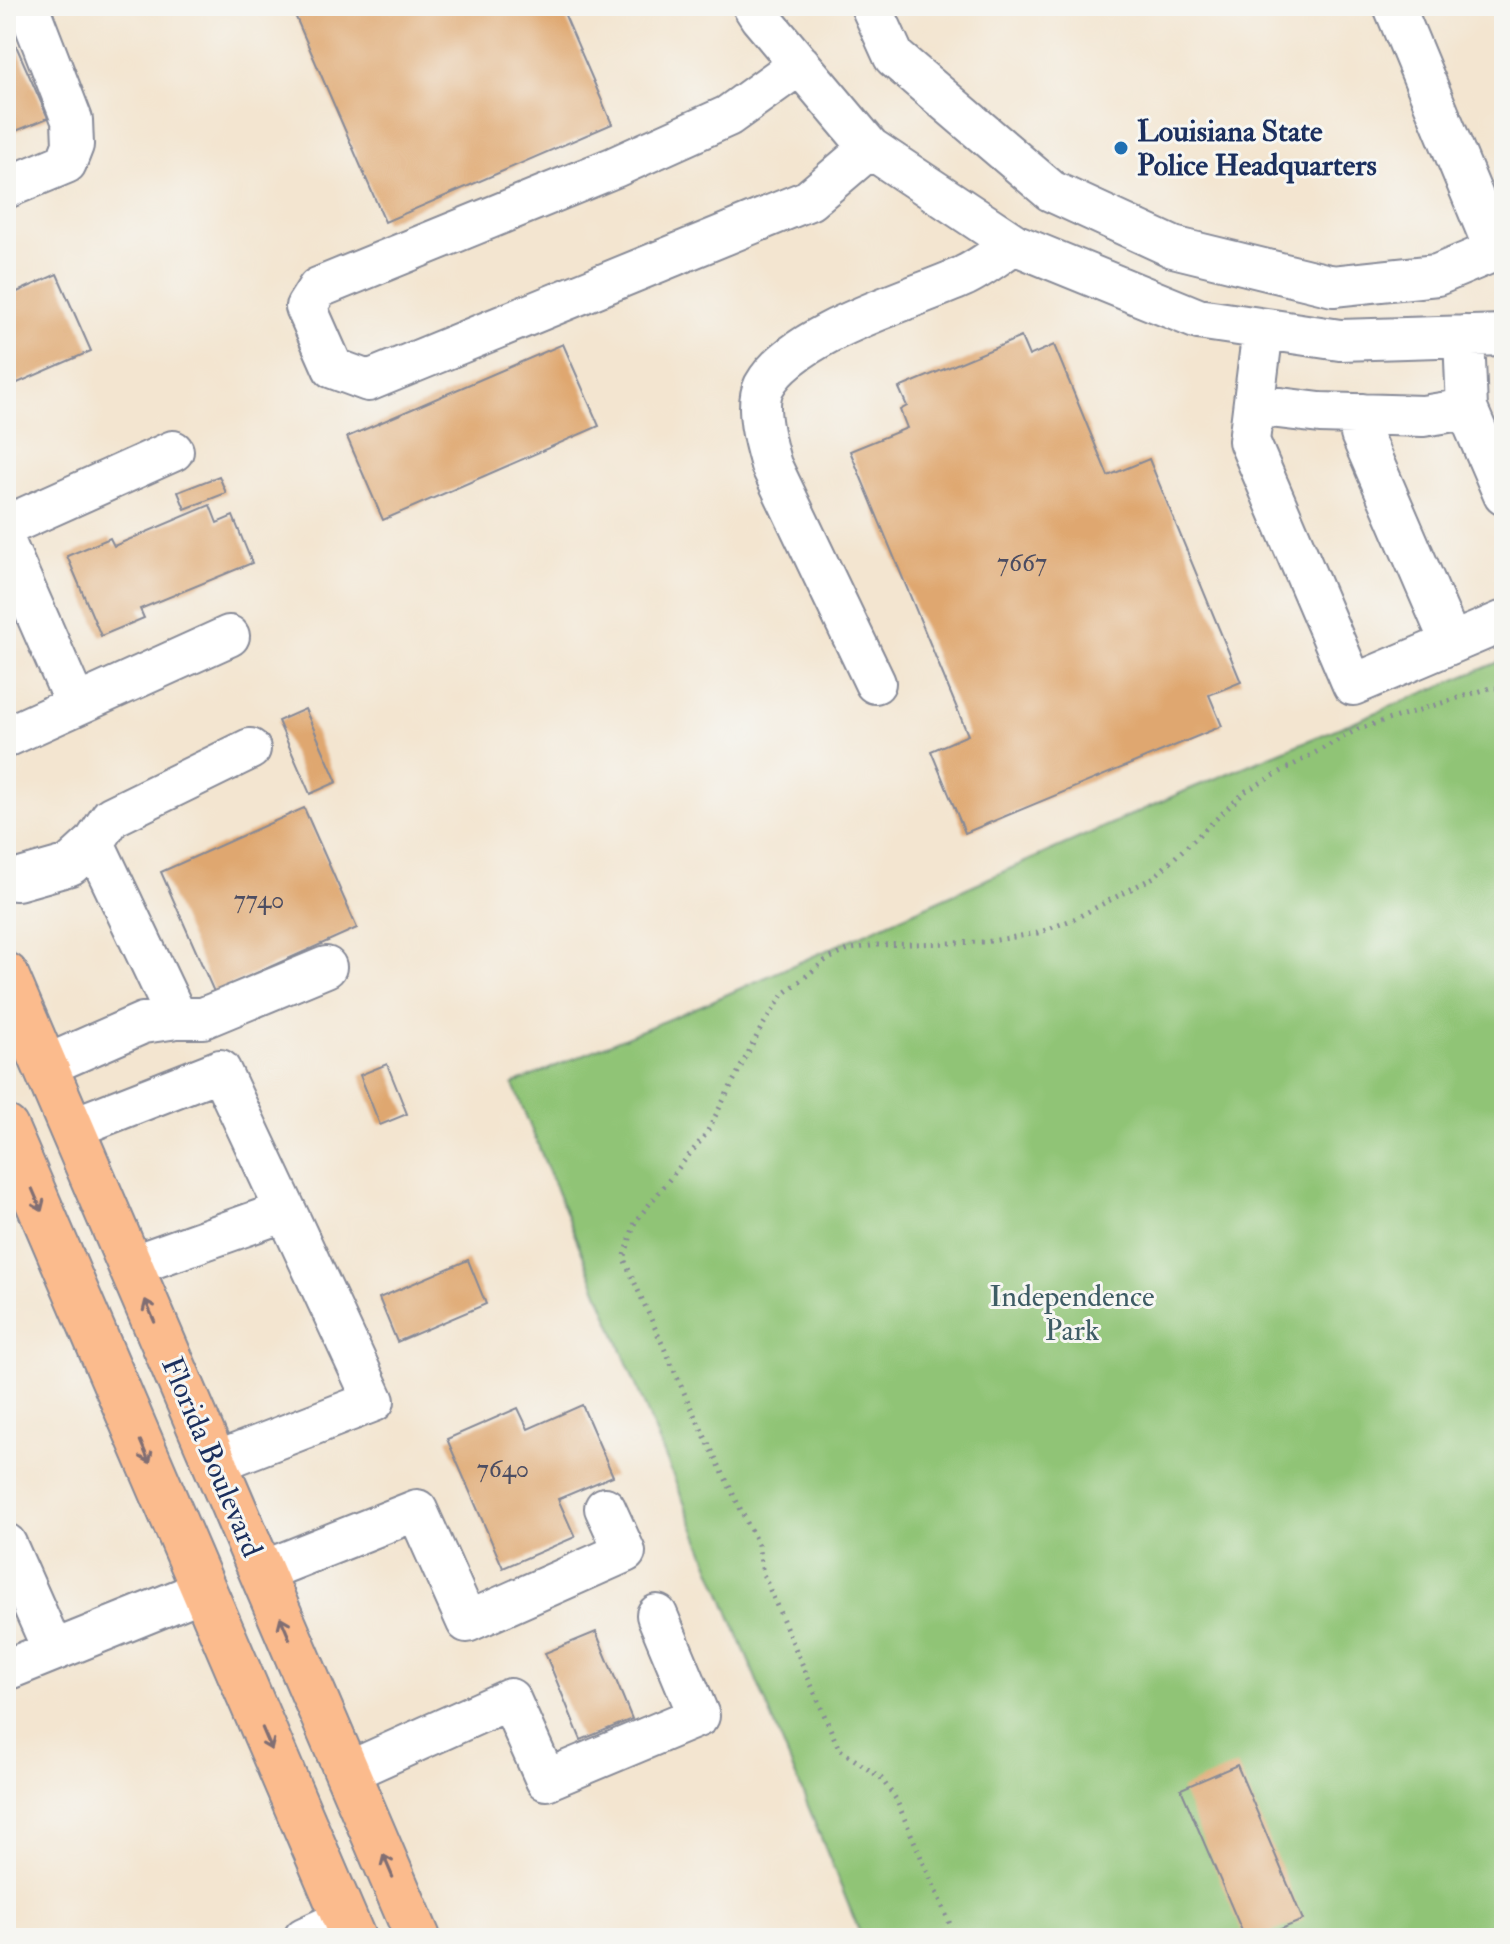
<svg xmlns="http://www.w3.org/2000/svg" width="1510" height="1944" viewBox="0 0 1510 1944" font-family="'IM FELL Double Pica',serif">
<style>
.green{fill:#90c476;stroke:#567a6a;stroke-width:2}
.building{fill:#dfa770}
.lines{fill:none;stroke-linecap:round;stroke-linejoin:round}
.minor-casing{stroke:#878a97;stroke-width:44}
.major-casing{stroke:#878a97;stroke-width:48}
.path{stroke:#878a97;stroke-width:5;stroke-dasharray:2 6;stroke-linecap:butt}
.minor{stroke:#fff;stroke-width:40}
.major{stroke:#fbbb8d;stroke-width:44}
.oneway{stroke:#806e73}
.poi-dot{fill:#1f6fb2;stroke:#f6f6f2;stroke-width:3}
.labels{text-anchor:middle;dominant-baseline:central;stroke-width:6;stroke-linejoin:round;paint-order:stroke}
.number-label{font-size:26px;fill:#4c4d62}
.poi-label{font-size:30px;font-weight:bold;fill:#1b2f5e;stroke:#f6f6f2;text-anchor:start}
.park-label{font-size:30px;fill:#3e5c65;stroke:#f6f6f2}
.street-label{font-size:30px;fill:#1b2f5e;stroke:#f6f6f2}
</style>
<rect width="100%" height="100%" fill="#f6f6f2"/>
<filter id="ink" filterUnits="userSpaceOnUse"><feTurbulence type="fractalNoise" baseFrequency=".0125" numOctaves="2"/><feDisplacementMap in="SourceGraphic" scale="16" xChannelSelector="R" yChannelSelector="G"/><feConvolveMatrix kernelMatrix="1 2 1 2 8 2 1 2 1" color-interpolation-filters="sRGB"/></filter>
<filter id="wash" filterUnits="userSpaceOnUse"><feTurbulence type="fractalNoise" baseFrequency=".006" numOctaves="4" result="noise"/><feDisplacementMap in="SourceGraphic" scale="32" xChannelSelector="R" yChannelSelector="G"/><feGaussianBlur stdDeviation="1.8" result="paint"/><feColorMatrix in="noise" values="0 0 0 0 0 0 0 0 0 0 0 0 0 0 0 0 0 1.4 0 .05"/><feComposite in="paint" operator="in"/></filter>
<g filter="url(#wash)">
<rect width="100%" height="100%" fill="#f3e5d0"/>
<!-- green -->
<path class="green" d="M1501 661 1504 662V1938H862L513 1084 712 1001 1185 791Z"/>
<g id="blocks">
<!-- building -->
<path class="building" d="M291 6H561L612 124 385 222Z
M6 23 48 118 6 135Z
M57 274 91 351 6 388V297Z
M1021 337 1029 356 1054 345 1108 476 1149 459 1241 682 1209 695 1222 726 965 833 931 751 968 735 850 451 907 428 900 410 907 406 899 388Z
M563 344 599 426 383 520 347 437Z
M219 476 226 493 185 509 178 492Z
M210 505 217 523 233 516 252 563 140 609 144 618 101 636 67 556 110 538 114 546Z
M305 709 337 782 310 794 278 721Z
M304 808 357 928 214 992 161 872Z
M387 1064 407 1114 380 1125 360 1075Z
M468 1260 486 1304 397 1342 379 1298Z
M582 1405 613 1476 558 1499 575 1537 503 1568 447 1439 518 1408 528 1429Z
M596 1632 632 1719 581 1740 545 1653Z
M1237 1765 1303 1920 1259 1938H1245L1181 1789Z"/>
</g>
</g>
<g filter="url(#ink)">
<use href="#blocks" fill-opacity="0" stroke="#878a97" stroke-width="2"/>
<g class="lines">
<defs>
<path id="minor" d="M753 6 760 17 870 148 1014 244 1198 319 1340 340 1504 335
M871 6 894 57 1051 191 1173 247 1333 286 1437 275 1504 247
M1394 6 1495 250
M800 64 728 116 615 167 318 288 306 307 333 368 368 381 809 200 870 148
M6 188 66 163 73 145 72 120 28 6
M1263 329 1249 441 1353 685 1504 621
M1464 336 1467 409 1504 495
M1255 405 1320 413 1423 416 1467 409
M1362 414 1361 434 1451 643
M6 526 173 451
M6 545 76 705
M875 683 771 465C765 444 754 407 764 386 793 333 908 301 962 277 980 269 997 255 1014 244
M6 737 229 636
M94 843 177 1018
M6 879 17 880 70 865 94 843 111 817 250 749
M45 1066 143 1023 177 1018H203L326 967
M72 1128 220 1070 286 1211
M131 1266 286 1211 374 1401 214 1463
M6 1544 53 1650
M261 1572 417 1510 467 1622 625 1552 605 1508
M6 1670 204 1590
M348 1772 510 1699 546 1780 699 1716 657 1615
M304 1938 345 1919"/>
<path id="major" d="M6 975 418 1938
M6 1128 353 1938"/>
</defs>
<!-- minor casing -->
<use href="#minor" class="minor-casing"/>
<!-- major casing -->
<use href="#major" class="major-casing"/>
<!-- path -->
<path class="path" d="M956 1938 896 1799 881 1778 839 1749 763 1574 758 1545 691 1408 624 1259 635 1222 706 1134 761 1028 784 994 826 960 851 949 877 945 985 942 1038 933 1074 919 1154 877 1246 791 1358 729 1490 688H1504"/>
<!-- minor -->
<use href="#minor" class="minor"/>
<!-- major -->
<use href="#major" class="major"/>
</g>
<!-- one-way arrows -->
<defs><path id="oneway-shaft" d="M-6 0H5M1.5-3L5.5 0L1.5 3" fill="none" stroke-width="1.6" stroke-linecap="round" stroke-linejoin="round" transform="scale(2)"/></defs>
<g class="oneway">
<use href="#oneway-shaft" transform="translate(37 1200) rotate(67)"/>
<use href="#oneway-shaft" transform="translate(150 1311) rotate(-113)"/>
<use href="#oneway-shaft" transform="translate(145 1452) rotate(67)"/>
<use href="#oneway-shaft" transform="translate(285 1628) rotate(-113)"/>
<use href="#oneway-shaft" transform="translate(267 1739) rotate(67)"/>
<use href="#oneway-shaft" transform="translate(388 1866) rotate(-113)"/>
</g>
</g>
<!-- markers -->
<circle class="poi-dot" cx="1121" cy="148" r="8"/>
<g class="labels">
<!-- number labels -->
<g class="number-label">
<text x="1022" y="563">7667</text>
<text x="259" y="900">7740</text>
<text x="503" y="1469">7640</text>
</g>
<!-- poi labels -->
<g class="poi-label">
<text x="1137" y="131">Louisiana State<tspan x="1137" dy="34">Police Headquarters</tspan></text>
</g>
<!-- park labels -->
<g class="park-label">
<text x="1072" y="1296">Independence<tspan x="1072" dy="34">Park</tspan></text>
</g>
<!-- street labels -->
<g class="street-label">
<text transform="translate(212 1457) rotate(67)">Florida Boulevard</text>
</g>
</g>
<!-- margin -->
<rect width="1510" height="1944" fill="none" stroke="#f6f6f2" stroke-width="32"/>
</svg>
